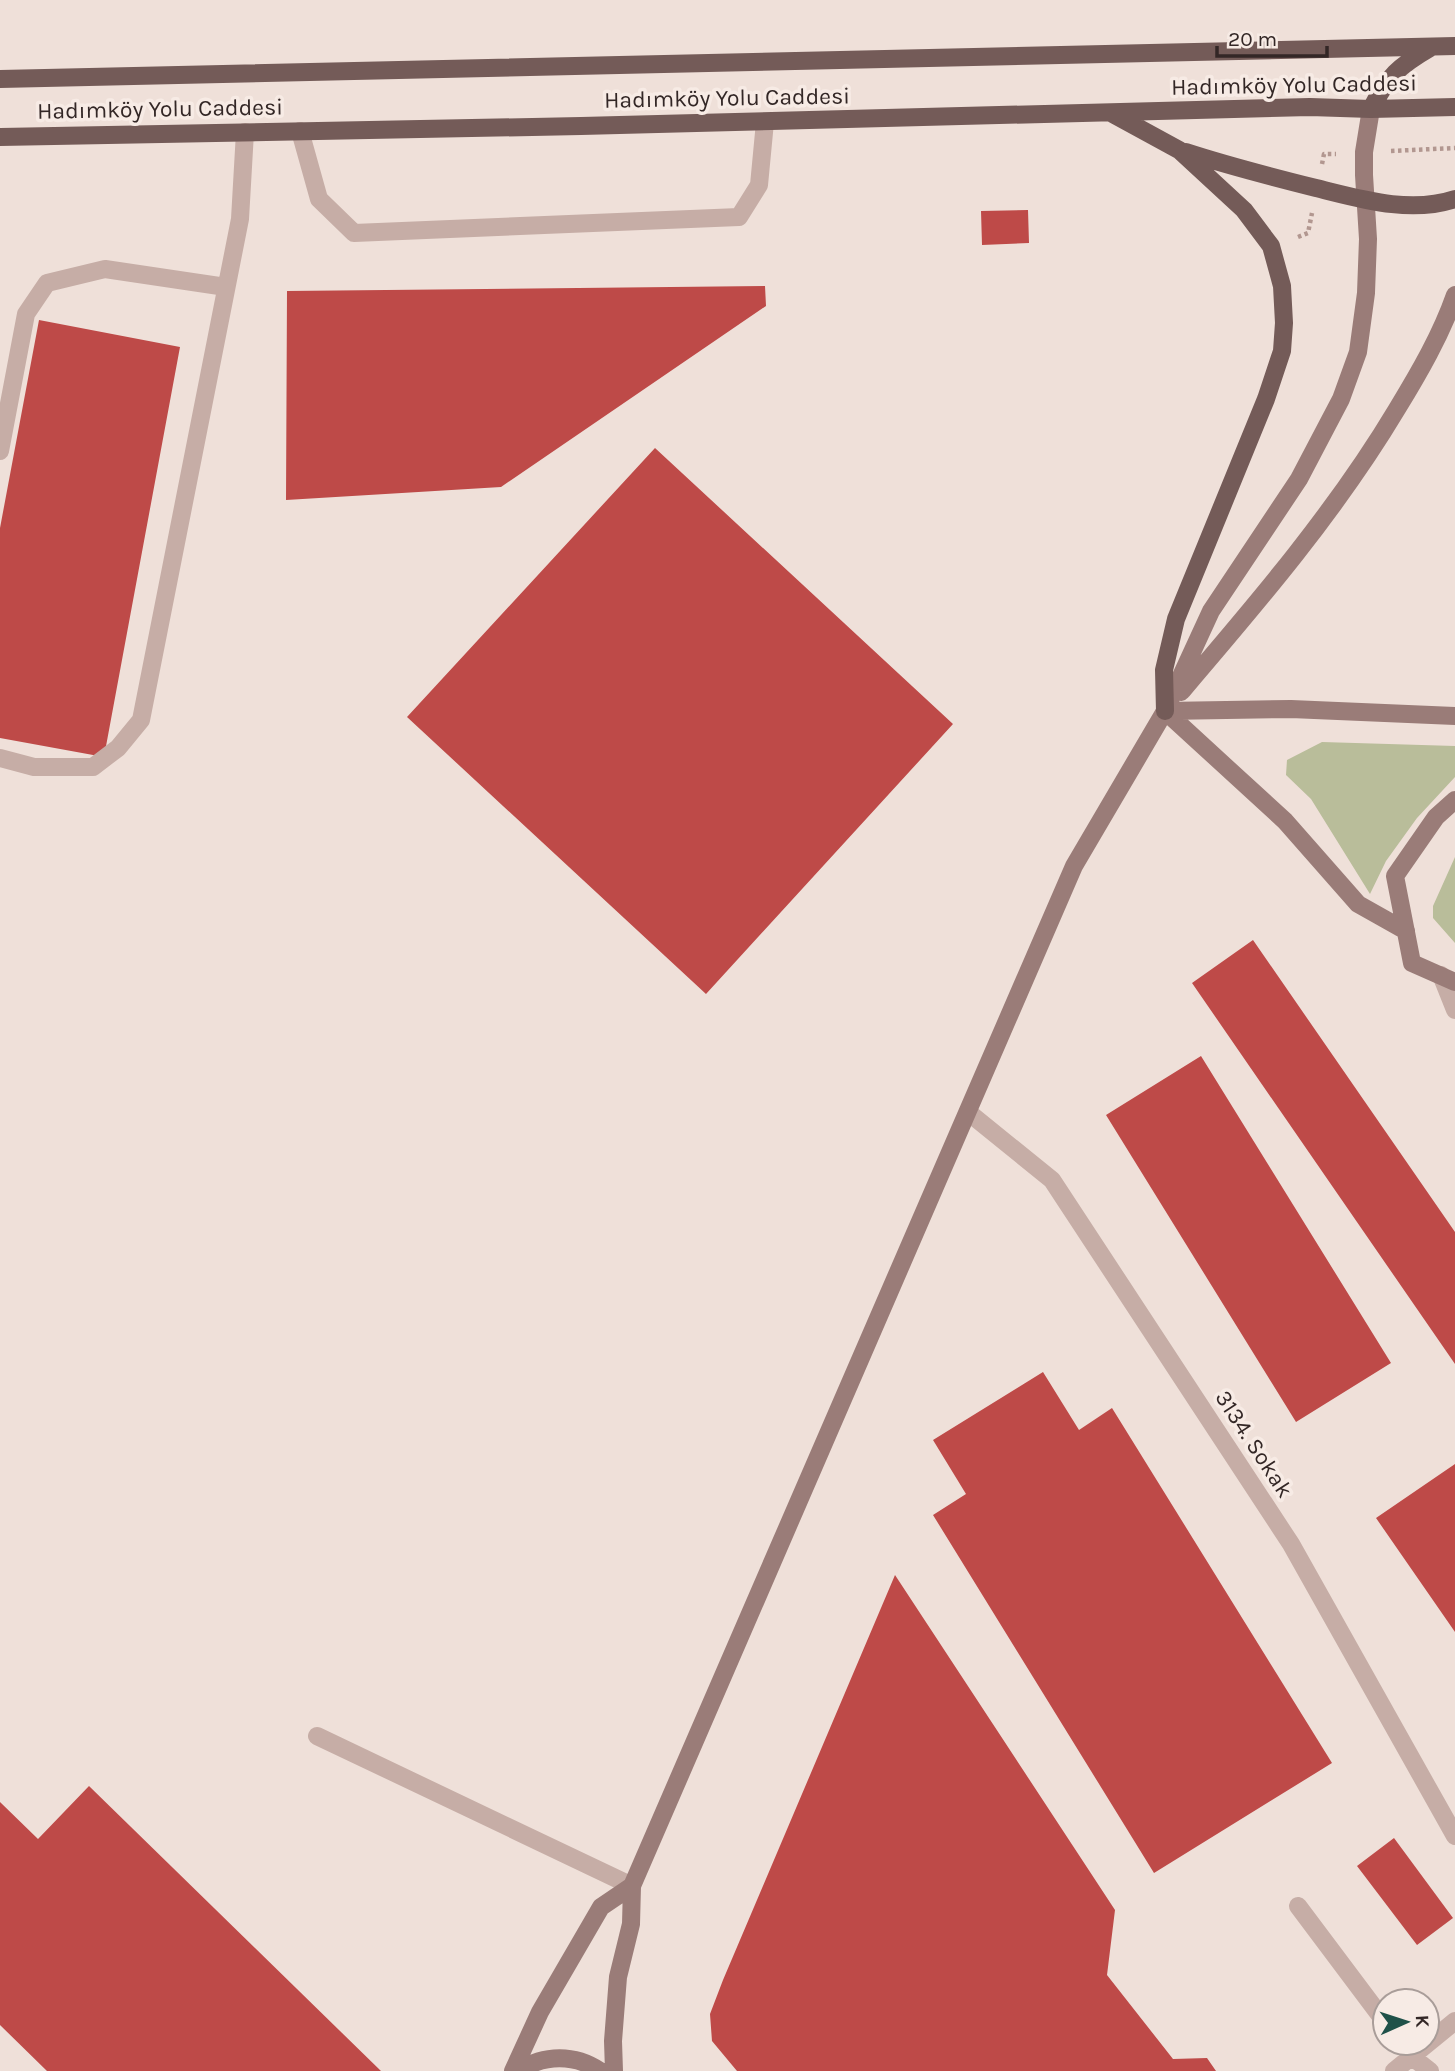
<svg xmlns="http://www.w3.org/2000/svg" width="1455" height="2071" viewBox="0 0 1455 2071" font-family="Karla,sans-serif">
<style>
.green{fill:#b9bd9a}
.building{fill:#be4a48}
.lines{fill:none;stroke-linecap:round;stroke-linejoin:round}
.path{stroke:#b29790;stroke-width:4.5;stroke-dasharray:3.5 3.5;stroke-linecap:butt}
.lane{stroke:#c6ada6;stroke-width:18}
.street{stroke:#c6ada6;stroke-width:18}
.secondary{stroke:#9a7c78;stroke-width:18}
.primary{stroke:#745b58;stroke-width:18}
.labels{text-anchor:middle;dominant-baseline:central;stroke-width:7;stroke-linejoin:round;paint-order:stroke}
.street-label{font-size:23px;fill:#332726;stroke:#f7ebe5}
</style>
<rect width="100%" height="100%" fill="#efe0d9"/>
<!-- green -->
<path class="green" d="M1322 742 1455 746V777L1417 818 1386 861 1370 894 1311 799 1286 775 1287 760Z
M1455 857V943L1433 918V906Z"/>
<!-- building -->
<path class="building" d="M1028 210 1029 243 982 245 981 211Z
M765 286 766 306 501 487 286 500 287 291Z
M39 320 180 347 104 757 0 738V528Z
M655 448 953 724 706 994 407 717Z
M1253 940 1455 1232V1364L1192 983Z
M1201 1056 1391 1363 1296 1422 1106 1115Z
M1043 1372 1079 1430 1112 1408 1332 1763 1154 1873 933 1515 966 1494 933 1440Z
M1455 1464V1632L1376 1518Z
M895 1575 1115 1910 1107 1975 1173 2059 1207 2058 1216 2071H737L712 2041 710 2014 723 1980Z
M89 1786 381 2071H47L0 2025V1802L38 1839Z
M1394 1838 1453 1918 1417 1945 1357 1866Z"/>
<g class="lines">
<!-- path -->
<path class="path" d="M1391 151 1455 148
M1322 164 1324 154H1336
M1298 237 1308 233 1312 213"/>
<!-- lane -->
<path class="lane" d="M300 131 319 199 354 233 739 217 759 185 765 122
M0 451 26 314 47 283 105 269 226 287
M0 758 34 767H93L118 748 141 720 240 219 245 132
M317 1736 632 1886
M1298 1906 1385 2022
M1401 2043 1411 2056 1430 2071
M1394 2071 1455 2021"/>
<!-- street -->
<path class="street" d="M1441 975 1455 1010
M968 1112 1052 1180 1291 1544 1455 1836"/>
<!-- secondary -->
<path class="secondary" d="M1181 692C1258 602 1336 511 1397 409 1419 373 1441 335 1455 295
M1165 711 1285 821 1358 904 1406 931
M1165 711 1291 709 1455 716
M1455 800 1436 817 1395 876 1412 963 1455 982
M513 2071 540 2012 601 1907 632 1886
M519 2071C544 2054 575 2054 600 2071
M614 2071 613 2041 618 1977 631 1924 632 1886 1074 866 1165 711 1211 611 1299 479 1341 399 1358 352 1366 293 1368 239 1364 175V152L1371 109"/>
<!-- primary -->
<path class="primary" d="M0 79 1455 46
M1371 109C1388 76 1399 66 1430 48
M1113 114 1179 150 1244 210 1271 246 1282 286 1284 323 1282 351 1266 399 1176 619 1164 670 1165 711
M0 137 581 126 1310 107 1371 109 1455 107
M1186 152C1229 166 1272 177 1316 188 1361 199 1410 214 1455 199"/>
</g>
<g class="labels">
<!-- street labels -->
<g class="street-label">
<text transform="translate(1294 85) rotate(-1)">Hadımköy Yolu Caddesi</text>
<text transform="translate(727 98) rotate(-1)">Hadımköy Yolu Caddesi</text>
<text transform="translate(160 109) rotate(-1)">Hadımköy Yolu Caddesi</text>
<text transform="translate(1254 1444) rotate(57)">3134. Sokak</text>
</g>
</g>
<!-- north arrow -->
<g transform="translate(1406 2022) rotate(87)"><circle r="33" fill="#f7ebe5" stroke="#a99d99" stroke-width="2"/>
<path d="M0-5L12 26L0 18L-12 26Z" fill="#1f5149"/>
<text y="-10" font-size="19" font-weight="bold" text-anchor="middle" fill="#332726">K</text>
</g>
<!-- scale -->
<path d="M1217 46v10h110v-10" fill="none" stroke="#332726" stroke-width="3.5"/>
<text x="1228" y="46" font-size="21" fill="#332726" stroke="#f7ebe5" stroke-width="5" paint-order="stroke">20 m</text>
</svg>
